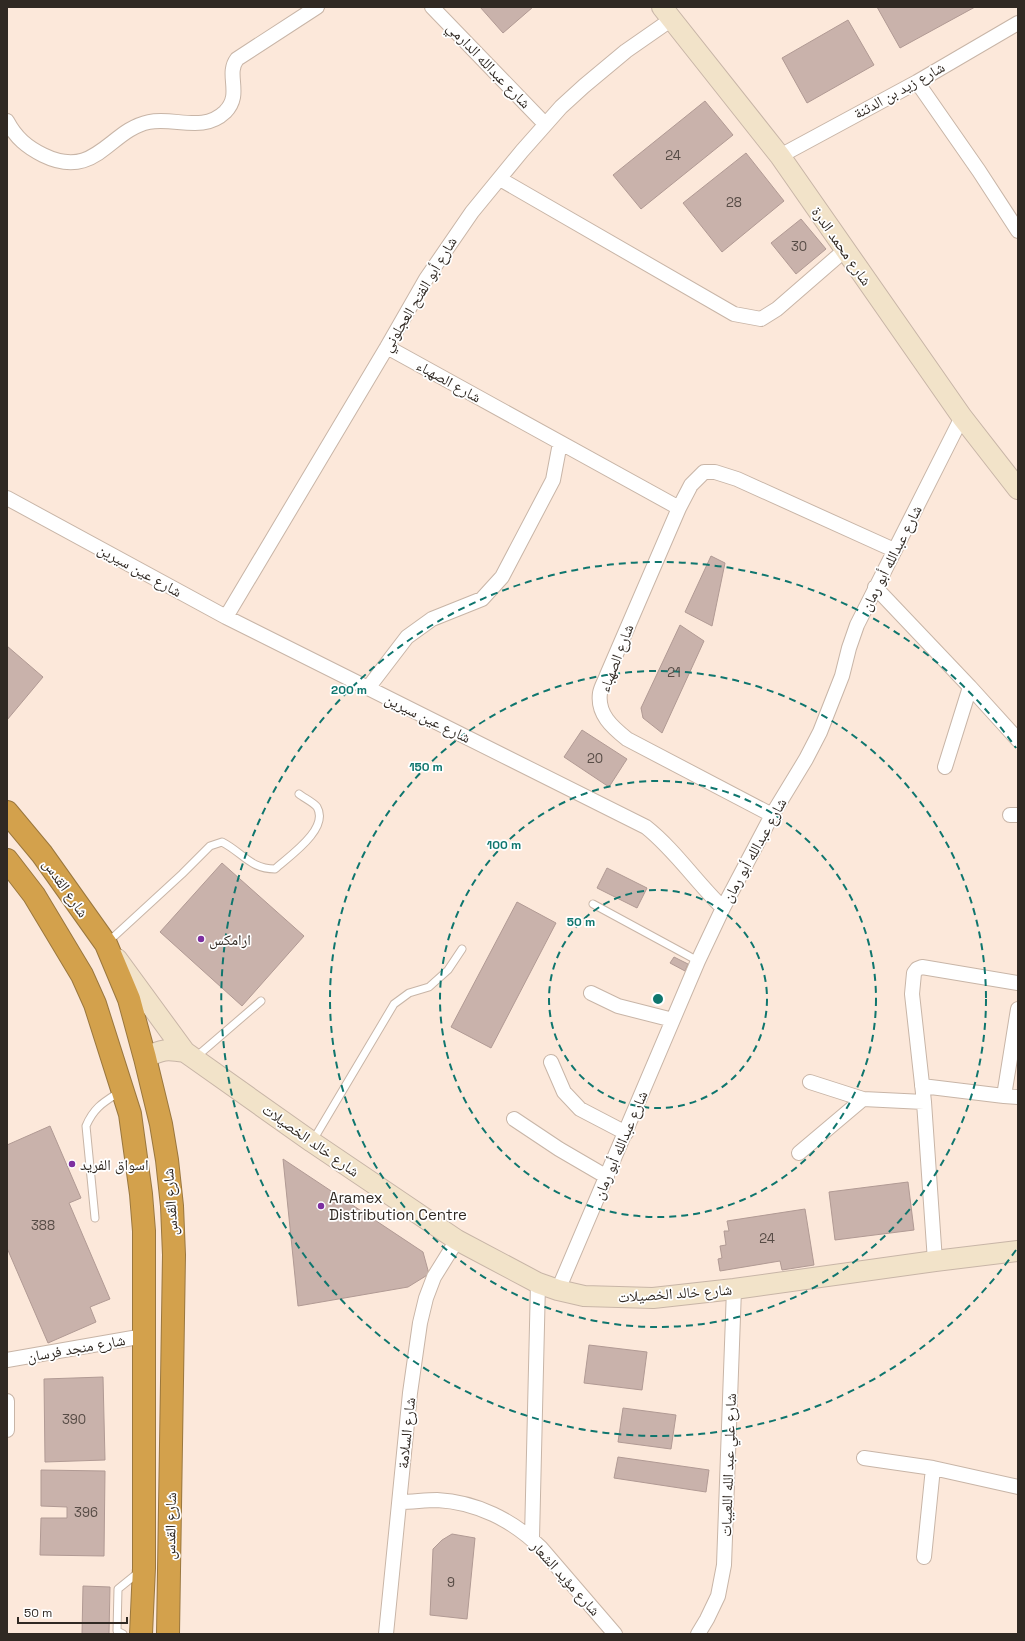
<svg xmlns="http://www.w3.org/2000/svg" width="1025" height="1641" viewBox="0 0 1025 1641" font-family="'Space Grotesk','Noto Naskh Arabic',sans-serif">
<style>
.building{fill:#c9b2ab;stroke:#b19a94}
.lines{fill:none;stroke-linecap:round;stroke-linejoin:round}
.lane-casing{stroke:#c8b5a7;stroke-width:9}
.street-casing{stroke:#c8b5a7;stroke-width:16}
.secondary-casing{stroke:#c8b5a7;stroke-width:22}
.highway-casing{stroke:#9a773e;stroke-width:24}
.lane{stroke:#fff;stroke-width:7}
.street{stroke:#fff;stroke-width:14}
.secondary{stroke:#f2e3c9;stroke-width:20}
.highway{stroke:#d3a14c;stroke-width:22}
.ring{fill:none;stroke:#0f766e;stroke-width:2;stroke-dasharray:7 5}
.poi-dot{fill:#7d2fa0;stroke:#fff;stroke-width:1.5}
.labels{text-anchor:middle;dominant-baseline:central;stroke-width:3.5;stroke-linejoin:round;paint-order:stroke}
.number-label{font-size:13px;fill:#564b45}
.street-label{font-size:15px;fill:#302923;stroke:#fff}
.poi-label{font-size:15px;fill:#302923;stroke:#fff;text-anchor:start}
.centre{fill:#0f766e;stroke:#fff;stroke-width:2}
.ring-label{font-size:12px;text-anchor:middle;font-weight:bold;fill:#0f766e;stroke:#fff;stroke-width:3.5;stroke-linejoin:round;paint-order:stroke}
</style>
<rect width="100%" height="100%" fill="#fce8da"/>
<!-- building -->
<path class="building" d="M480 7H533L503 33Z
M877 7H975L900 48Z
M848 20 874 65 807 103 782 58Z
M705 101 733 135 641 209 613 175Z
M746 153 784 201 722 252 683 203Z
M801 219 826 249 796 274 771 243Z
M711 556 725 563 712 626 685 612Z
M680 625 704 641 662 733 643 718 641 708Z
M7 646 43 677 7 720Z
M582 730 627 759 609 787 564 757Z
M222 863 304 936 242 1006 160 932Z
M607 868 647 888 637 908 597 888Z
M517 902 556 923 491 1048 451 1027Z
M674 957 688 964 685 971 670 963Z
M50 1126 81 1198 69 1203 110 1299 90 1307 96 1322 48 1343 7 1248V1145Z
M283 1159 423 1252 429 1274 408 1287 298 1306Z
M908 1182 914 1230 835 1240 829 1192Z
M805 1209 814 1265 782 1270 780 1261 720 1271 718 1259 722 1258 720 1246 726 1245 724 1231H729L727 1221Z
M589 1345 647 1352 642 1390 584 1383Z
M103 1377 105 1460 45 1462 44 1379Z
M623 1408 676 1415 671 1449 618 1442Z
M618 1457 709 1470 706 1492 614 1478Z
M41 1470 105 1471 104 1556 40 1555 41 1518H67V1507L41 1506Z
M452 1534 475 1538 467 1619 430 1615 433 1549 442 1540Z
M83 1586 110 1587 109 1634H82Z"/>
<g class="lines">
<defs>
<path id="lane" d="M593 904 698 961
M108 942 182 874 210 846 222 842C242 852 250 869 275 869 288 857 330 829 317 807 313 802 304 798 299 794
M196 1057 261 1001
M312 1142 394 1004 409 993 429 987 448 970 462 949
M95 1218 86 1126C94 1107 104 1102 121 1091
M123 1634 117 1631 118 1589 139 1572"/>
<path id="street" d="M432 7 545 124
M917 82 979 171 1018 231
M7 121C16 138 27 147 43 155 96 181 109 130 149 122 175 117 203 133 225 112 243 94 225 75 237 59L317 7
M780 156 917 82 1018 23
M500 179 734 314 761 319 777 309 845 250
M387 347 679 508
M7 498 226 617 646 827C675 850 696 882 723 908
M875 587 970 687 1018 740
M226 617 387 347 426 279 472 212 522 151 561 107 584 86 626 51 672 19
M368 688 407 637 432 619 482 599 502 577 553 480 560 443
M945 767 970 687
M772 815 627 739C612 727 597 714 600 693 601 687 605 681 607 675L679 508 691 485 704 472H715L737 479 894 550
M1010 815H1018
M591 993 618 1006 673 1020
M1018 1009 1004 1096 1018 1097
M551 1062 564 1092 580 1109 626 1133
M810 1082 863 1099 924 1102
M922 1086 1004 1096
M514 1119 559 1149 607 1177
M799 1153 863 1099
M935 1261 924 1102 912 994 914 973 917 969 922 967 1018 983
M558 1290 698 961 723 908 772 815 806 759 820 732 842 676 849 648 857 625 962 417
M7 1360 144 1336
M7 1401V1430
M864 1458 933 1468 1018 1487
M400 1502C412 1502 425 1500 437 1500 476 1502 513 1520 541 1548L615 1634
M532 1538 538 1283
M924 1557 933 1468
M386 1634 410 1393 420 1323 426 1298 434 1277 457 1240
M698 1634 707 1619 718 1596 724 1565 734 1289"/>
<path id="secondary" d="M662 7 780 156 962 417 1018 489
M117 959 185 1052 312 1142 457 1240 538 1283 558 1290 584 1296 653 1298 734 1289 935 1261 1018 1251
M145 1058C162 1049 167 1049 185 1052"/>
<path id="highway" d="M7 812 42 854 106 944 129 999 145 1058 161 1124 167 1160 172 1206 174 1255 168 1634
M7 860 34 895 82 975 95 1004 130 1114 141 1194 144 1231V1568L141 1634"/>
</defs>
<!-- lane casing -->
<use href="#lane" class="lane-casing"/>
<!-- street casing -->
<use href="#street" class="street-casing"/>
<!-- secondary casing -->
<use href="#secondary" class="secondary-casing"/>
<!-- highway casing -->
<use href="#highway" class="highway-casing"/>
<!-- lane -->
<use href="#lane" class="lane"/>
<!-- street -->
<use href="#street" class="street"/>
<!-- secondary -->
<use href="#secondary" class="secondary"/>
<!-- highway -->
<use href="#highway" class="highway"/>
</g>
<!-- distance rings -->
<g class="ring">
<circle cx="658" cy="999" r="109"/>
<circle cx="658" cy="999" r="218"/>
<circle cx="658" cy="999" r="328"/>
<path d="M1016 1250A437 437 0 1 1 1016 748"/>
</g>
<!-- markers -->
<g class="poi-dot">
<circle cx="201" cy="939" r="4"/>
<circle cx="72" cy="1164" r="4"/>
<circle cx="321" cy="1206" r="4"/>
</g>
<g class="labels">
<!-- number labels -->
<g class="number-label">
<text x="673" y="155">24</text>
<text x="734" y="202">28</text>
<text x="799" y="246">30</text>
<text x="674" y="672">21</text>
<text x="595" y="758">20</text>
<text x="43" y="1225">388</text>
<text x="767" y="1238">24</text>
<text x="74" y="1419">390</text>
<text x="86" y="1512">396</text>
<text x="451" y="1582">9</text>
</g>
<!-- street labels -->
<g class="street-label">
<text transform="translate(489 65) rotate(46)">شارع عبدالله الدارمي</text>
<text transform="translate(899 90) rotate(-29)">شارع زيد بن الدثنة</text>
<text transform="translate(842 246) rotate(55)">شارع محمد الدرة</text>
<text transform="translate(419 294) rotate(-59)">شارع أبو الفتح العجلوني</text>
<text transform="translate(449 381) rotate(29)">شارع الصهباء</text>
<text transform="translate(891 558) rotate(-63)">شارع عبدالله أبو رمان</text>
<text transform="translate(140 570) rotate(29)">شارع عين سيرين</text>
<text transform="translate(616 658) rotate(-69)">شارع الصهباء</text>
<text transform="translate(428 718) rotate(26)">شارع عين سيرين</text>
<text transform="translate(754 850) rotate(-61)">شارع عبدالله أبو رمان</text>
<text transform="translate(66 888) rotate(55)">شارع القدس</text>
<text transform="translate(311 1140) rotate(35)">شارع خالد الخصيلات</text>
<text transform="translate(620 1145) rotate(-67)">شارع عبدالله أبو رمان</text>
<text transform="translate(170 1202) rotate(-94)">شارع القدس</text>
<text transform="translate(675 1293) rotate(-4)">شارع خالد الخصيلات</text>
<text transform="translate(76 1348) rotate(-10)">شارع منجد فرسان</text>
<text transform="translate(406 1433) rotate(-84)">شارع السلامة</text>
<text transform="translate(728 1465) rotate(-88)">شارع علي عبد الله اللعيبات</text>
<text transform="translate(170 1526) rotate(-89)">شارع القدس</text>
<text transform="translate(566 1578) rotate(48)">شارع مؤيد الشعار</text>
</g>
<!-- poi labels -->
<g class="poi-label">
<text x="209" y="939">ارامكس</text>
<text x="80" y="1164">اسواق الفريد</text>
<text x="329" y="1197">Aramex<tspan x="329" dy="17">Distribution Centre</tspan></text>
</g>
</g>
<circle cx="658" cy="999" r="6" class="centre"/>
<g class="ring-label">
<text x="349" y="694">200 m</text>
<text x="426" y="771">150 m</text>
<text x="504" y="849">100 m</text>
<text x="581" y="926">50 m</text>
</g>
<!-- border -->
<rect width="1025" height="1641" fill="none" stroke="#302923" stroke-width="16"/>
<!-- scale -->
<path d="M18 1617v6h109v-6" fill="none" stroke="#302923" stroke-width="2"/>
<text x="24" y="1617" font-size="12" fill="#302923" stroke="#ffffff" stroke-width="3" paint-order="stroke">50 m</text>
</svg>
